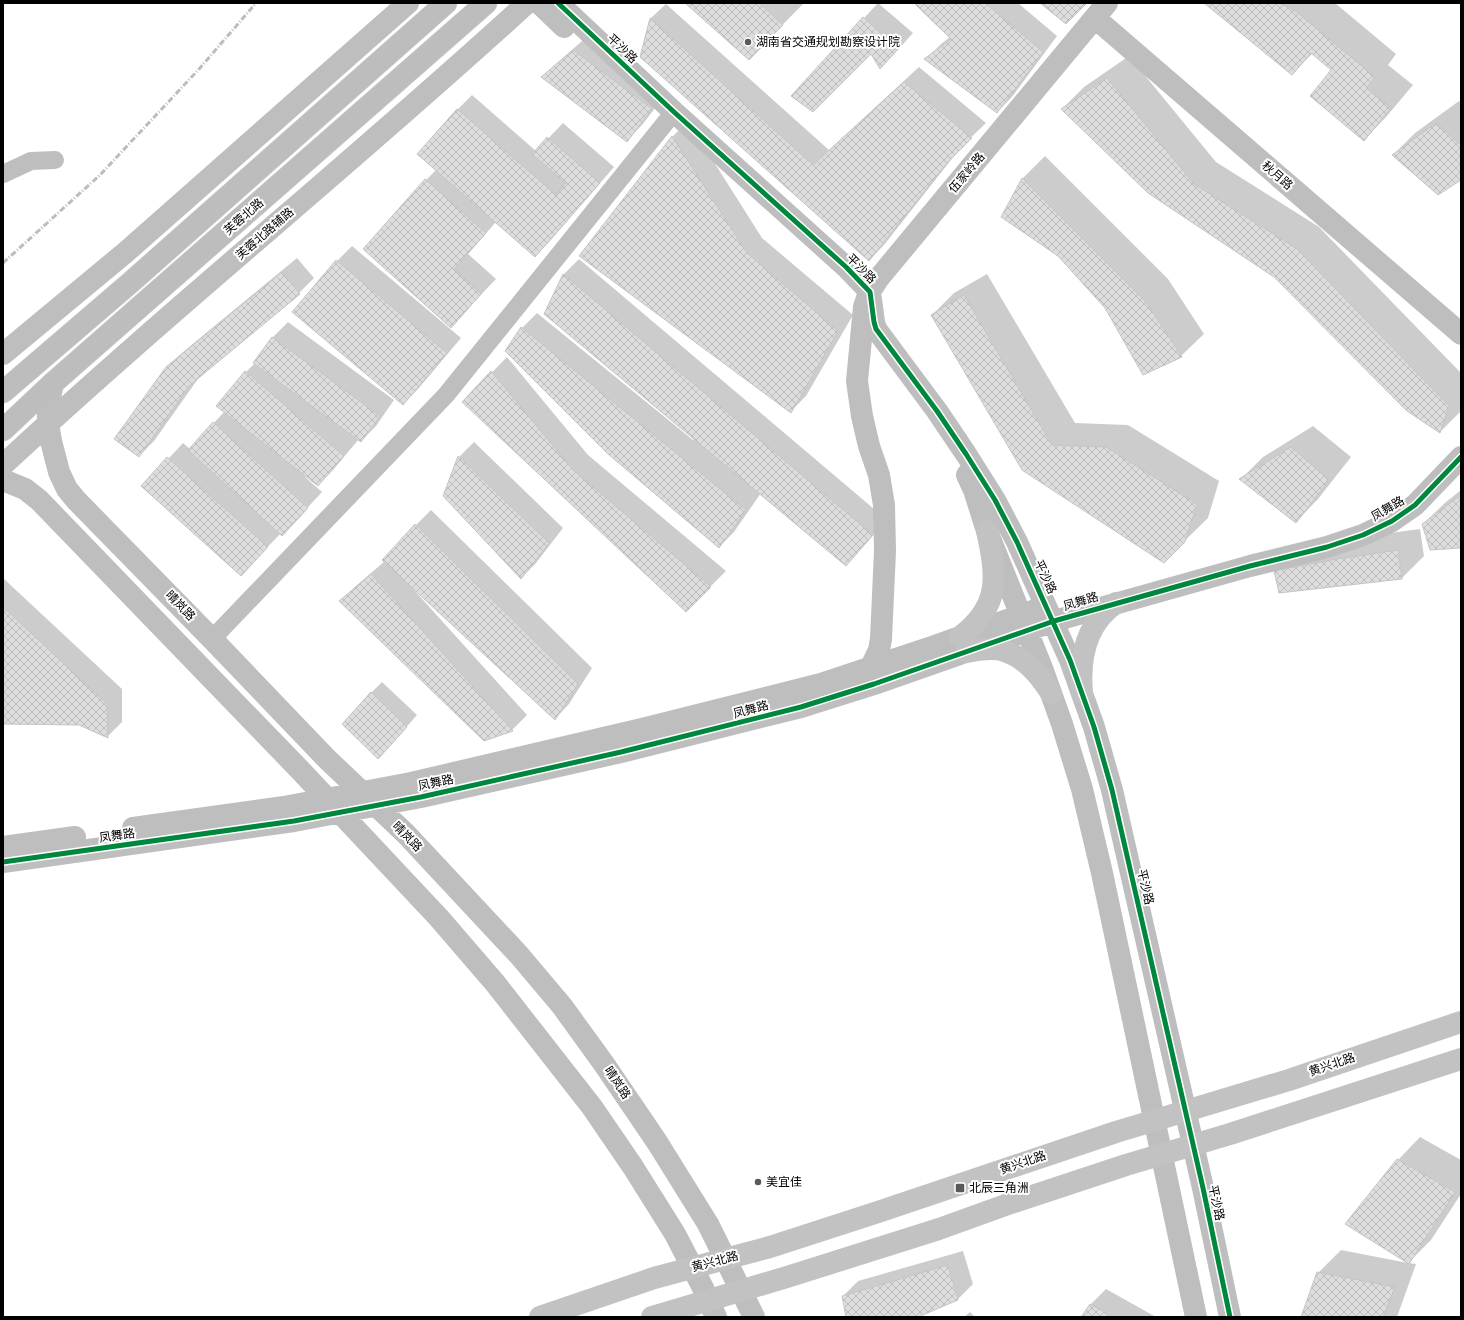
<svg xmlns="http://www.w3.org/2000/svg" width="1464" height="1320" viewBox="0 0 1464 1320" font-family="'Sofia Sans Condensed','Noto Sans SC',sans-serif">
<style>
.shadow{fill:#0003}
.building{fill:url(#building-cross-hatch);stroke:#c5c5c5}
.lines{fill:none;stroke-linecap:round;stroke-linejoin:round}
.primary-casing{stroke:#dbdbdb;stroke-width:23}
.minor{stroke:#bebebe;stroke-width:18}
.tertiary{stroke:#bebebe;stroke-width:22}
.secondary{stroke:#c2c2c2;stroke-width:22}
.primary{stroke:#bdbdbd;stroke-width:22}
.rail{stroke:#bdbdbd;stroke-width:3;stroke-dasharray:6 2 1 2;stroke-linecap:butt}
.cycleway-casing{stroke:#fff;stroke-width:8}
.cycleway{stroke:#00873e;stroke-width:5}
.poi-dot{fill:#595959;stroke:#fff;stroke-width:1.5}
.labels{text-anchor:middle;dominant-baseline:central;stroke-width:4;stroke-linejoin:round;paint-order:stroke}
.poi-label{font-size:12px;fill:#000;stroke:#fff;text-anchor:start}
.street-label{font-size:12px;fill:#000;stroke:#fff}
</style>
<defs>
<pattern id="building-cross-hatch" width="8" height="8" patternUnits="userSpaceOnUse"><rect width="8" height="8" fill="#ddd"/><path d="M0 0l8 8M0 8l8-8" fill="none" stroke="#bcbcbc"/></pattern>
</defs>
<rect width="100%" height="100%" fill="#fff"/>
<!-- shadow -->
<path class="shadow" d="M687 3H804L749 59Z
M878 3 913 33 895 53 880 68 871 53 792 96Z
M915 3H1018L1057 36 1012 97 997 112 926 59 941 44 950 37Z
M1205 3H1335L1396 54 1388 65 1413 85 1386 117 1364 140 1333 70 1313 53 1292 74Z
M666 4 829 150 919 67 986 123 962 146 884 245 869 260 641 56 651 18Z
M589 35 666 94 642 125 627 140 543 77 558 62Z
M1129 56 1216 162 1319 227 1461 373V411L1440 432 1275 276 1062 109 1084 87Z
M472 95 536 151 563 123 614 167 550 241 535 256 496 222 468 254 496 279 451 326 426 180 436 170 457 110Z
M1459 101 1461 103V179L1393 155 1415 133Z
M688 121 762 238 853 315 806 396 791 411 581 256 673 136Z
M1045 156 1168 279 1204 334 1181 356 1106 307 1059 255 1003 217 1023 178Z
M352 246 461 338 418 389 403 404 294 312 337 261Z
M297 258 314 278 299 293 200 376 154 441 139 456 167 368 183 352Z
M579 259 887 520 846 564 761 493 734 532 719 547 522 328 537 313 693 440 695 438 545 314 564 274Z
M987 274 1075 423 1128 425 1219 481 1208 518 1164 561 1023 469 932 315 954 293Z
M288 322 394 400 376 426 361 441 359 439 333 470 318 485 306 476 305 477 322 492 297 519 281 533 241 575 143 486 183 443 190 449 224 412 246 372 255 363 273 337Z
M507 357 588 455 726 571 686 611 463 402Z
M1313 426 1351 457 1318 499 1296 522 1241 479 1263 457Z
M474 442 563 528 536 563 521 578 445 496 459 457Z
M1461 490V547L1423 524 1446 502Z
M431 510 592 668 569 704 555 719 415 589 414 590 527 715 512 730 484 740 341 601 356 586 385 561 416 525Z
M1420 529 1424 556 1402 578 1276 571 1360 537Z
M3 578 122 689V722L107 737 80 724 3 723Z
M382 682 417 715 389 747 371 693Z
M1420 1137 1461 1160V1194L1431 1240 1408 1263 1416 1264 1397 1317H1302L1318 1273 1341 1250 1408 1263 1398 1160Z
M963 1251 973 1284 958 1299 916 1317H847L843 1296 858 1281Z
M1106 1289 1156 1317H1082L1091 1304Z
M970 1312 975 1317H964Z"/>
<!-- building -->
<path class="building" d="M685 3H759L783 25 749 60Z
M914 3H985L1043 52 997 113 924 59 951 39Z
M1040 3H1087L1066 24Z
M1204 3H1279L1294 10 1375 77 1366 88 1391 108 1364 141 1310 96 1331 70 1311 53 1292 75Z
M863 17 898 49 880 69 871 54 813 112 791 96Z
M650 18 813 165 904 82 972 138 947 163 869 261 640 57Z
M573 50 652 109 627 142 541 77Z
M1107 78 1194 184 1297 249 1449 406 1440 433 1407 411 1274 277 1148 193 1061 109Z
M457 109 556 195 566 183 532 154 547 137 600 183 535 257 417 154Z
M1436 123 1461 145V180L1438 195 1392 155Z
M672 136 747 253 838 331 791 413 579 256Z
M1022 178 1146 302 1182 357 1143 375 1105 308 1058 256 1001 217Z
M425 179 486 233 454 269 481 294 451 328 363 249Z
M336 260 447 353 403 405 292 312Z
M282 272 300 294 189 386 139 457 114 439 166 367Z
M563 274 873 535 846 566 544 314Z
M964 295 1052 445 1106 447 1197 504 1185 542 1164 563 1022 470 931 315Z
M521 327 746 510 719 548 608 454 505 351Z
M272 337 380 416 361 442 253 363Z
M245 371 344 456 318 486 216 406Z
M491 371 573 470 711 587 686 612 462 402Z
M213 422 308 508 282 536 188 450Z
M1291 447 1329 480 1296 523 1239 479Z
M458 456 549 543 521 579 443 496Z
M167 457 268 547 241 576 141 486Z
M1461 495V548L1430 550 1422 524Z
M415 524 578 684 555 720 382 560Z
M1398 550 1402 579 1279 593 1274 571 1337 559Z
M371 574 513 731 484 741 339 601Z
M3 607 107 704 108 738 79 725 3 724Z
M371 692 407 727 378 759 342 724Z
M1397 1159 1455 1192 1409 1264 1345 1224Z
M948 1265 958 1300 918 1317H846L842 1296Z
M1317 1272 1395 1287 1383 1317H1301Z
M1090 1304 1114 1317H1081Z"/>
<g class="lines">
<defs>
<path id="primary" d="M3 392 130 283 446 3
M3 430 53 383 486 3"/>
</defs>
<!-- primary casing -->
<use href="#primary" class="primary-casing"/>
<!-- minor -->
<path class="minor" d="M3 174 31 161 55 160
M212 639 446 395 674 112"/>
<!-- tertiary -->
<path class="tertiary" d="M539 3 564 27
M558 3 674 112 846 267 870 292 874 322 876 329 937 411 966 454 995 500 1017 542 1070 660 1094 727 1112 790 1203 1188 1230 1317
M1095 18 1461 334
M3 354 126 252 408 3
M53 383 48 408V423L51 441 59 472 67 489 76 500 212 639 327 759 406 834 519 955 562 1006 604 1064 657 1142 708 1224 754 1317
M3 465C174 306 356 160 527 3
M967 475 974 490 987 531 1042 668 1062 724 1082 789 1102 873 1196 1317
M3 480 25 489 39 500 301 771 439 918 495 983 592 1107 633 1167 675 1234 703 1288 716 1317
M871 667 879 650 881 639 885 551 884 505 879 475 869 446 862 416 857 381 864 307 868 295 878 279 1107 3
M133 828 284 807 411 783 642 729 821 684 929 648 1035 610
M3 847 75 837
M3 862 294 821 421 797 621 752 801 707 874 684 1054 621 1250 566 1327 547 1363 535 1392 521 1415 505 1461 457"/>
<!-- secondary -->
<path class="secondary" d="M960 637C1001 606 997 577 987 531
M966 652C977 650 990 647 1001 650 1024 656 1039 674 1051 693
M1082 693C1079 658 1085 624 1116 603
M540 1317 654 1278 770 1247 878 1212 1116 1132 1289 1080 1461 1022
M652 1317 787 1277 939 1229 1011 1203 1126 1165 1230 1134 1461 1059"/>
<!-- primary -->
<use href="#primary" class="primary"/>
<!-- rail -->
<path class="rail" d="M3 263 100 175 200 68 256 3"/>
<defs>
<path id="cycleway" d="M558 3 674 112 846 267 870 292 874 322 876 329 937 411 966 454 995 500 1017 542 1070 660 1094 727 1112 790 1203 1188 1230 1317
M3 862 294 821 421 797 621 752 801 707 874 684 1054 621 1250 566 1327 547 1363 535 1392 521 1415 505 1461 457"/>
</defs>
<!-- cycleway casing -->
<use href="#cycleway" class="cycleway-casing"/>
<!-- cycleway -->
<use href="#cycleway" class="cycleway"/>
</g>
<!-- markers -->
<g class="poi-dot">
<circle cx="748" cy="42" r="4"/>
<circle cx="758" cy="1182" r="4"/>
<rect x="955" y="1183" width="10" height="10" rx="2"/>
</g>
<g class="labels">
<!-- poi labels -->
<g class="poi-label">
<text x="756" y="42">湖南省交通规划勘察设计院</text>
<text x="766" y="1182">美宜佳</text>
<text x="969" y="1188">北辰三角洲</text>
</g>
<!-- street labels -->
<g class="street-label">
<text transform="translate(622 49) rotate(43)">平沙路</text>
<text transform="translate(967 173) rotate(-50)">伍家岭路</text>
<text transform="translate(1277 176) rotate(41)">秋月路</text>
<text transform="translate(244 217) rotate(-41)">芙蓉北路</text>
<text transform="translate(265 234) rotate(-41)">芙蓉北路辅路</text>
<text transform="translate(861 269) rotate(45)">平沙路</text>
<text transform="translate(1388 509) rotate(-31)">凤舞路</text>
<text transform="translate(1045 577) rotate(65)">平沙路</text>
<text transform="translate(1081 602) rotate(-17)">凤舞路</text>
<text transform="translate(180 606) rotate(46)">晴岚路</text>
<text transform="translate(751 710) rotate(-15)">凤舞路</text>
<text transform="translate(436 783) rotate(-12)">凤舞路</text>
<text transform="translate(117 836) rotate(-8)">凤舞路</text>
<text transform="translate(407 837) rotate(45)">晴岚路</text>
<text transform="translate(1145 887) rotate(77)">平沙路</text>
<text transform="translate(1332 1065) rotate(-19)">黄兴北路</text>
<text transform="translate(617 1083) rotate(56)">晴岚路</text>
<text transform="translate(1023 1163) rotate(-19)">黄兴北路</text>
<text transform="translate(1216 1203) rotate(78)">平沙路</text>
<text transform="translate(715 1262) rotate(-15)">黄兴北路</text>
</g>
</g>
<!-- border -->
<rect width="1464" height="1320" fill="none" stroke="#000000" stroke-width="8"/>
</svg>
